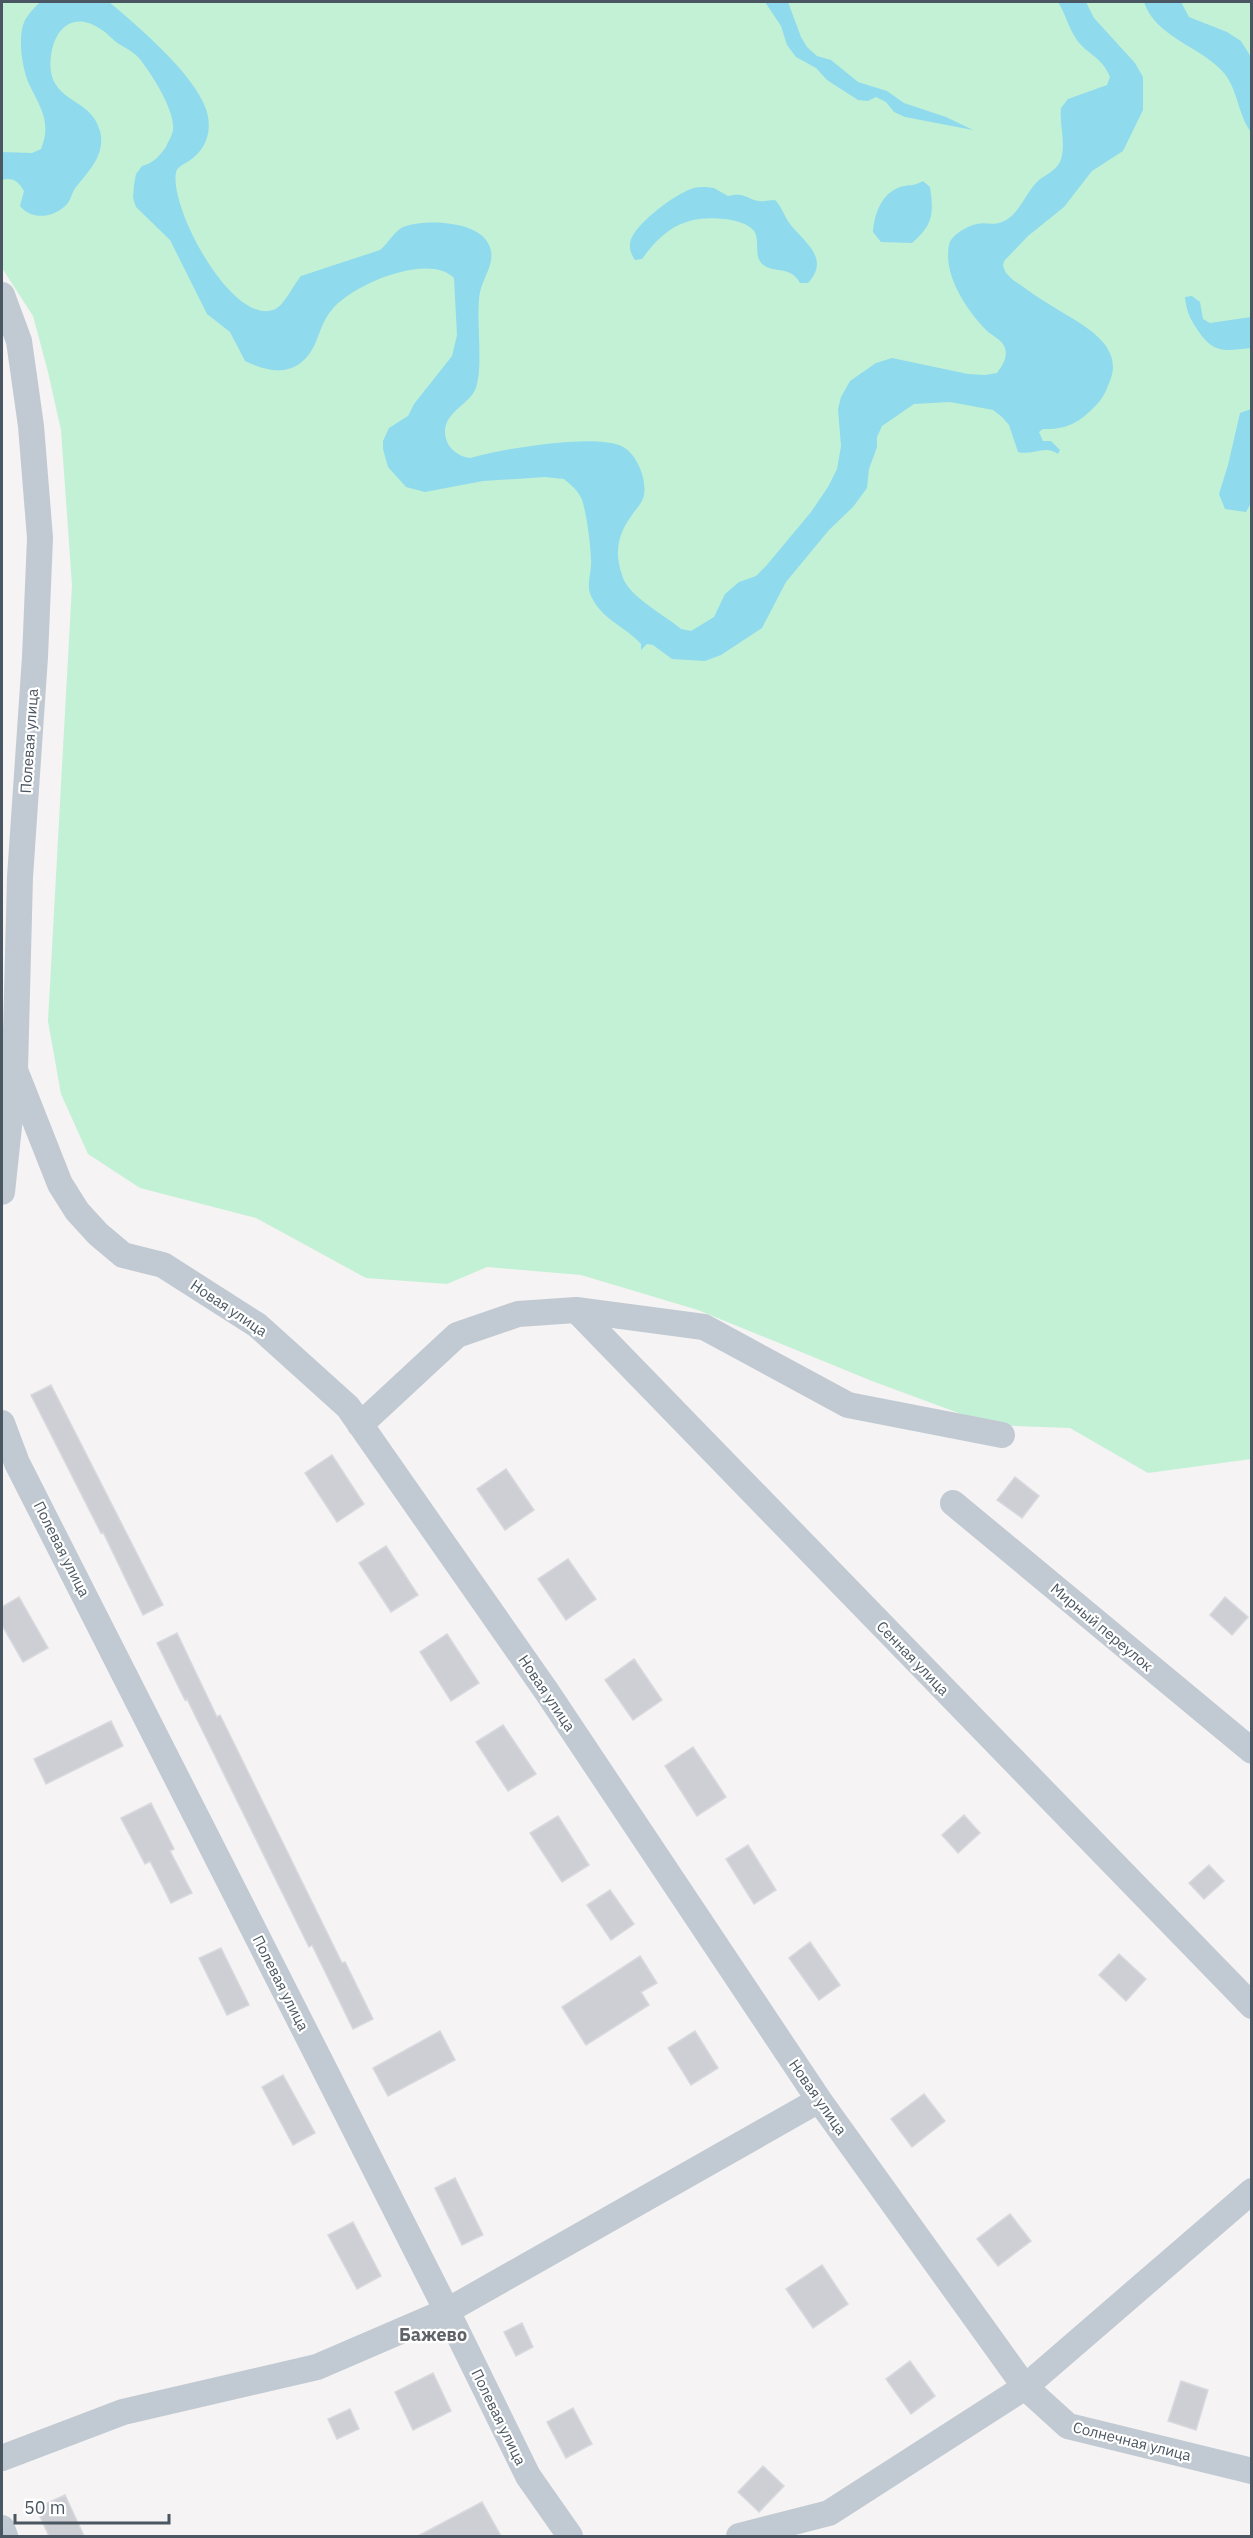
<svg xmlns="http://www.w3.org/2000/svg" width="1253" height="2538" viewBox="0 0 1253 2538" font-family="'IBM Plex Sans',sans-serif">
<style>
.green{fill:#c3f1d5}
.water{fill:#90daee}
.building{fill:#cdcfd5;stroke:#d7d9de;stroke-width:1.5}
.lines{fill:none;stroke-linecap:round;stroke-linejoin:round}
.minor{stroke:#c1cad2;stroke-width:26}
.labels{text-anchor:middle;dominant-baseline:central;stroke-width:4.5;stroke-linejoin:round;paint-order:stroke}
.street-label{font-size:15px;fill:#4a5661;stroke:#fff}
.quarter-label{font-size:18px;font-weight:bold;fill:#5f6368;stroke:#fff}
</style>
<rect width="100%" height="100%" fill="#f5f3f3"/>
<!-- green -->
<path class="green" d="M2 2H1251V1459L1148 1473 1070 1428 991 1425 872 1381 698 1310 581 1275 487 1267 447 1284 366 1278 256 1218 140 1188 88 1154 61 1094 48 1021 72 585 61 430 48 372 33 316 2 268Z"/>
<!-- water -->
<path class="water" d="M40 2H109C138 26 194 74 206 109 213 129 207 149 189 161 184 164 178 166 176 172 169 207 231 324 273 310 284 307 293 285 301 276L380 250C389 243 395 229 406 226 427 219 479 221 489 245 497 261 483 277 480 292 475 318 485 373 474 392 466 405 445 414 445 431 445 447 457 456 470 458 502 449 589 434 619 445 636 451 647 478 644 495 643 502 636 509 632 515 617 535 614 554 623 578 630 597 666 616 681 629L691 631 714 617 725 594 739 582 756 576 766 566 811 512 828 487 837 469 841 446 838 409 841 397 850 381 876 363 892 358 968 374 985 375 997 373C1002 366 1008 358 1005 348 1002 339 992 336 986 330 966 309 943 275 949 245 951 235 967 226 977 224 984 222 992 225 999 223 1019 218 1025 192 1039 180 1047 174 1055 171 1060 162 1067 145 1059 126 1061 108L1068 99 1107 85 1110 77C1101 55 1085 54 1075 37 1068 26 1065 13 1058 2H1086L1094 18 1135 63 1143 77V110L1123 151 1092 171 1064 207 1028 236 1004 261 1003 266 1006 273 1013 280C1026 288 1038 298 1052 306 1077 322 1123 342 1111 378 1108 386 1105 395 1099 402 1082 421 1068 430 1043 429L1039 432 1043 441H1051L1060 450 1058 454C1046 444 1032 456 1018 452L1009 425 1002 417 993 410 950 402 914 404 882 426 877 437V447L869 469 867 488 853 507 829 530 786 582 762 628 721 655 705 661 672 659 653 645 647 644 641 650V644C625 626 602 620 591 596 586 585 591 575 591 564 592 552 586 510 582 500 579 491 570 484 564 479L545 477 483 481 425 492 406 487 388 467 383 449V441L389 428 408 416 414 404 452 356 457 335 454 278C429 252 350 285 331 311 323 320 320 333 315 344 300 376 273 375 245 361L230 332 207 314 170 240 136 207 133 198 134 185 136 174 142 166C153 163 159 157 166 147 169 140 174 133 173 126 173 107 150 71 138 57 131 50 123 47 116 42 111 38 107 33 102 30 75 11 55 26 51 56 45 104 91 95 100 131 106 154 89 171 76 187 72 192 71 199 68 203 55 218 32 221 20 206L24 191C18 181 13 177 2 180V152L32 153 41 149C52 122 40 107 29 84 22 68 17 36 25 20 29 13 35 7 40 2Z
M765 2H788L801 37 807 47 817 56 831 60 858 82 887 91 904 103 946 117 973 130 905 117 894 112 886 102 876 97 868 101 858 100 827 80 816 68 796 57 787 45 781 26Z
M1144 2H1181L1189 17 1227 32 1241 41 1251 57V132C1238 115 1238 90 1224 73 1202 47 1155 37 1144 2Z
M923 181 930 187C934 214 933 225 912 243L881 242 873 232C874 215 881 194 900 187 909 184 913 187 923 181Z
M706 187 714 188 728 196C746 192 744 198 759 201 763 202 770 200 775 200 782 207 784 216 790 224 804 242 831 258 808 283H800C791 266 776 273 765 266 752 258 761 242 754 231 748 223 734 220 725 219 685 215 665 228 642 259L635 260C630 253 628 245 632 237 640 221 674 195 691 189 696 187 701 187 706 187Z
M1192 296 1200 302 1203 319 1210 323 1251 317V348C1224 351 1213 354 1197 329 1190 319 1186 310 1185 297Z
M1251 409V503L1246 512 1225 509 1219 494 1228 465 1240 413Z"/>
<!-- building -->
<path class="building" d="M51 1385 163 1605 143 1615 103 1532 101 1533 31 1395Z
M332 1455 364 1504 337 1522 305 1473Z
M506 1469 534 1510 505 1530 477 1489Z
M1015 1477 1039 1496 1022 1518 997 1500Z
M386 1546 418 1595 391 1612 359 1563Z
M568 1559 596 1599 566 1620 538 1579Z
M19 1597 48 1648 23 1662 2 1625V1607Z
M1225 1597 1248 1617 1232 1635 1210 1615Z
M177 1633 217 1717 220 1715 342 1963 345 1962 373 2019 353 2029 312 1945 309 1947 187 1699 185 1700 157 1643Z
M447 1634 479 1683 451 1701 420 1652Z
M634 1659 662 1700 633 1720 605 1680Z
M111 1721 123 1746 46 1784 34 1759Z
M503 1725 536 1774 508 1791 476 1742Z
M693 1747 726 1797 697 1816 665 1766Z
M151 1803 174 1849 170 1851 192 1893 171 1903 150 1861 145 1864 121 1818Z
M964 1815 980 1833 958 1853 942 1835Z
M558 1816 589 1865 562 1882 530 1833Z
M748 1845 776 1890 754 1904 726 1859Z
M1209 1865 1224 1881 1204 1899 1189 1883Z
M610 1890 634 1924 611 1940 587 1905Z
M810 1942 840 1985 819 2000 789 1958Z
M221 1948 249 2005 227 2015 199 1958Z
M1119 1954 1146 1979 1126 2001 1099 1975Z
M640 1956 657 1983 641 1992 649 2005 586 2045 562 2007Z
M440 2031 455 2060 388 2096 373 2068Z
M695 2031 718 2068 691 2085 668 2048Z
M283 2075 315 2133 293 2145 262 2087Z
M924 2094 945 2121 912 2147 891 2119Z
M455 2178 483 2235 462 2245 435 2188Z
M1010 2214 1031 2241 998 2266 977 2239Z
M353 2222 381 2276 357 2289 328 2235Z
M822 2265 848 2304 813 2328 786 2289Z
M522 2323 533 2347 516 2356 504 2332Z
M910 2361 935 2396 911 2414 886 2379Z
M433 2373 451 2411 413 2430 395 2392Z
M1181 2381 1208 2390 1196 2430 1168 2421Z
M573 2408 592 2444 566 2458 547 2422Z
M350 2409 359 2429 337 2439 328 2419Z
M763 2466 784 2486 759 2512 738 2492Z
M65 2495 84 2536H49L36 2508Z
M482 2502 501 2536H418Z"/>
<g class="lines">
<!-- minor -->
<path class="minor" d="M2 295 19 341 31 426 40 538 35 657 20 877 15 1070 2 1192
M15 1070 60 1184 77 1211 98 1234 123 1255 163 1265 257 1325 348 1407 547 1692 819 2100 1025 2387 1068 2426 1252 2471
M576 1310 1252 2006
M2 1423 17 1463 447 2311 528 2476 570 2536
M360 1425 457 1335 518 1314 576 1310 704 1327 848 1405 1002 1435
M953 1503 1252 1751
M2 2458 123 2412 317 2367 447 2311 819 2100
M2 2528 5 2536
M739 2536 829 2513 1025 2387 1252 2191"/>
</g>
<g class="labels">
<!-- street labels -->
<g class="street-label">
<text transform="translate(29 741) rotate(-86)">Полевая улица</text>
<text transform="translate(229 1308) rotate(34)">Новая улица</text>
<text transform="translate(62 1549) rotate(63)">Полевая улица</text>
<text transform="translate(1102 1627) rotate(40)">Мирный переулок</text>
<text transform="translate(913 1658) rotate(46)">Сенная улица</text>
<text transform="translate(547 1693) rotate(56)">Новая улица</text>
<text transform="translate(281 1983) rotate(63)">Полевая улица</text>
<text transform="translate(818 2097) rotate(55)">Новая улица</text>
<text transform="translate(499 2417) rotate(64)">Полевая улица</text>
<text transform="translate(1132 2441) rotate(14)">Солнечная улица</text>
</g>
<!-- quarter labels -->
<g class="quarter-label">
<text x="433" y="2334">Бажево</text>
</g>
</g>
<!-- border -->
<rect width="1253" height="2538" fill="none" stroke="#4a5661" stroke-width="6"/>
<!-- scale -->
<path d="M15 2514v9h154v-9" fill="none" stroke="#4a5661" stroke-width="3"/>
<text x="24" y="2514" font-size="18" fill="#4a5661" stroke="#ffffff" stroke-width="4.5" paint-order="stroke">50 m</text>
</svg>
